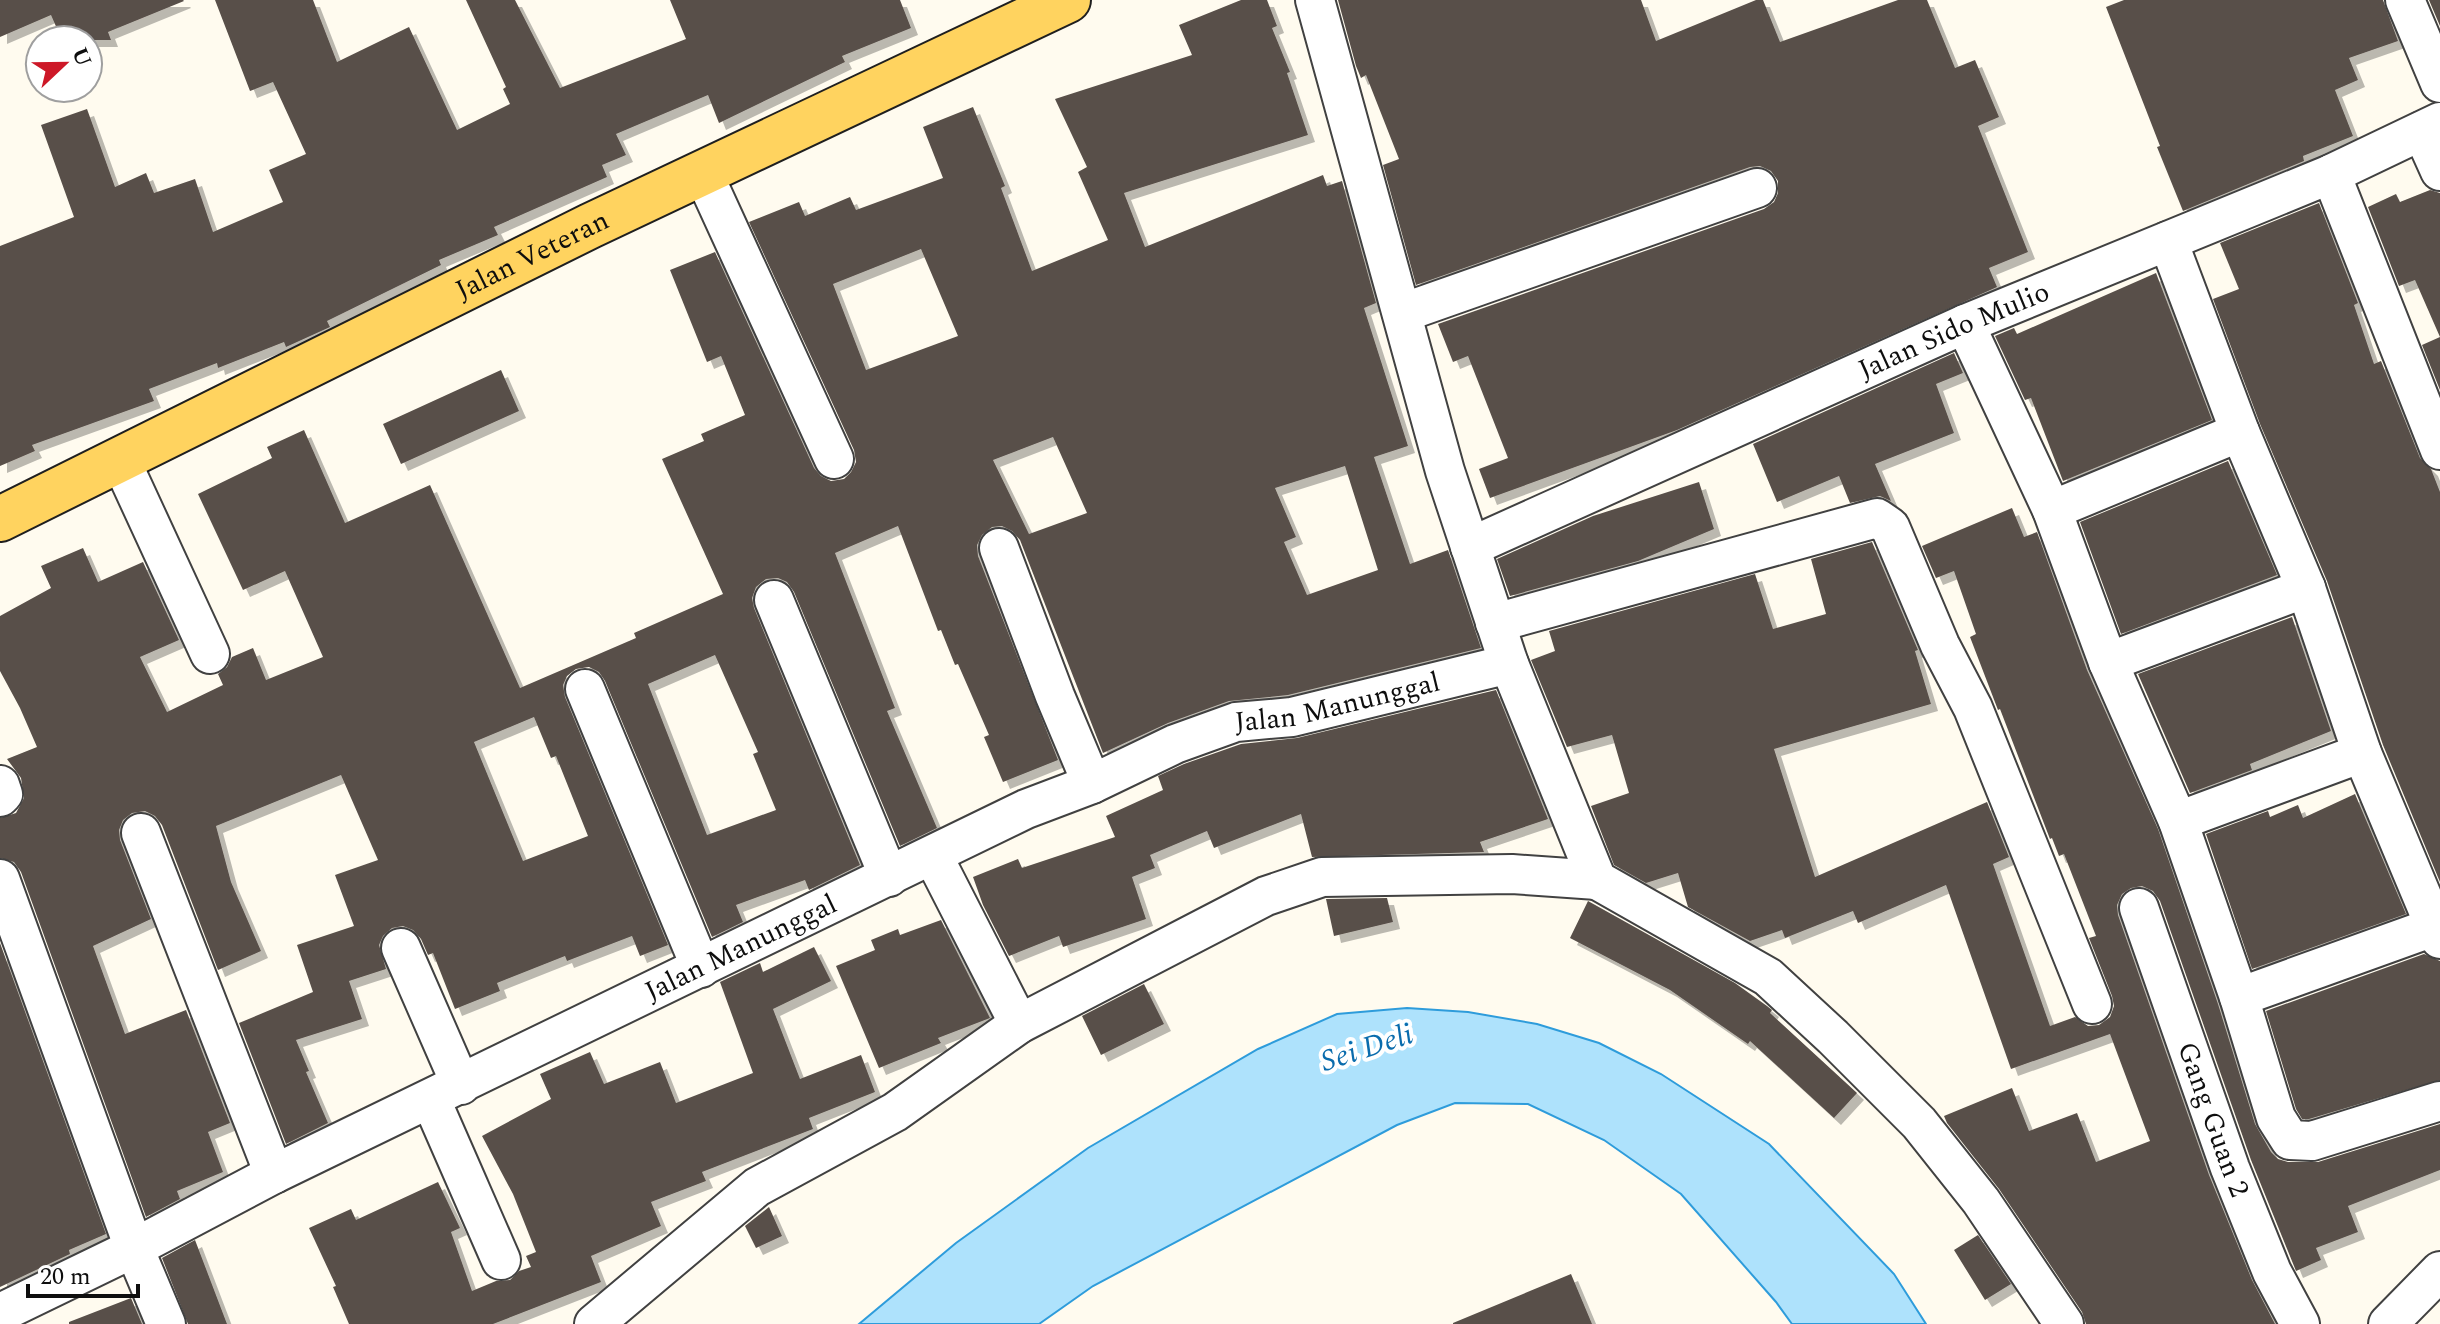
<svg xmlns="http://www.w3.org/2000/svg" width="2440" height="1324" viewBox="0 0 2440 1324" font-family="Spectral,serif">
<style>
.water{fill:#aee2fc;stroke:#2e9cdb;stroke-width:2}
.building{fill:#584f49;fill-rule:evenodd;filter:url(#shadow)}
.lines{fill:none;stroke-linecap:round;stroke-linejoin:round}
.street-casing{stroke:#414141;stroke-width:42}
.primary-casing{stroke:#1f1f1f;stroke-width:48}
.street{stroke:#fff;stroke-width:38}
.primary{stroke:#ffd35f;stroke-width:44}
.labels{text-anchor:middle;dominant-baseline:central;stroke-width:8;stroke-linejoin:round;paint-order:stroke}
.street-label{font-size:28px;fill:#0e0e0e;stroke:#fff}
.water-label{font-size:30px;font-style:italic;fill:#0a6cad;stroke:#fff}
</style>
<defs>
<filter id="shadow"><feDropShadow dx="7" dy="7" stdDeviation="0" flood-color="#0004"/></filter>
</defs>
<rect width="100%" height="100%" fill="#fffbef"/>
<!-- water -->
<path class="water" d="M1407 1008 1468 1012 1537 1024 1599 1043 1661 1074 1769 1144 1894 1274 1926 1324H1792L1776 1302 1681 1194 1604 1140 1528 1104 1455 1103 1397 1125 1093 1286 1039 1324H859L956 1243 1088 1148 1258 1049 1337 1014Z"/>
<!-- building -->
<path class="building" d="M0 0H183L184 1 108 32 111 40H62L51 15 0 37Z
M215 0H313L337 62 409 27 457 130 510 104 503 89 506 87 466 0H515L560 88 686 39 670 0H900L911 28 842 56 845 62 719 123 708 95 616 134 626 155 602 165 607 177 494 227 498 235 439 260 441 265 327 321 330 327 286 347 284 342 218 368 217 363 149 389 154 401 32 445 35 451 0 466V246L74 217 41 125 87 109 115 187 146 173 154 193 195 179 213 232 283 202 269 170 306 154 273 82 250 91Z
M1241 0H1267L1277 26 1272 28 1290 72 1287 73 1308 135 1124 193 1145 247 1323 175 1327 186 1342 181 1376 303 1364 308 1408 446 1374 457 1410 564 1448 550 1481 648 1288 695 1229 701 1168 723 1103 753 1020 540 1012 531 1002 526 992 527 982 535 977 545 978 556 1058 760 1003 782 984 737 989 735 958 664 955 665 941 630 938 631 898 526 835 553 895 708 887 711 937 828 900 846 794 592 787 582 778 578 766 579 756 587 752 598 754 608 860 865 809 890 805 880 736 905 743 922 712 937 605 681 599 672 589 667 576 669 567 676 563 685 565 697 668 945 640 956 632 936 567 961 565 956 497 983 500 991 455 1009 433 953 428 955 421 939 413 930 403 926 392 928 383 936 379 945 386 969 349 981 362 1019 296 1040 309 1071 306 1072 328 1123 286 1144 239 1023 313 992 297 945 354 926 335 875 378 860 341 775 216 826 231 882 261 951 218 970 162 825 155 816 145 811 132 813 123 820 119 830 120 840 151 919 93 946 125 1034 186 1010 230 1123 208 1132 223 1172 177 1191 180 1199 146 1217 21 872 14 862 0 858V818L16 813 24 798 21 778 7 759 37 747 20 708 0 671V616L51 588 41 566 83 548 98 582 143 562 179 640 140 657 167 712 223 685 218 674 227 667 232 657 253 648 266 680 323 657 285 571 243 590 198 494 272 458 267 447 304 430 345 523 430 485 520 688 636 638 634 633 723 594 662 459 704 441 701 434 745 415 721 356 707 362 670 270 715 252 814 468 821 476 831 481 844 479 851 472 856 462 854 450 749 222 799 202 805 216 850 197 856 210 943 178 923 127 973 107 1005 186 1001 188 1032 271 1108 240 1078 172 1087 167 1055 99 1192 55 1179 25ZM921 249 958 336 866 370 833 284ZM1053 437 1087 513 1029 534 993 460ZM1345 466 1378 570 1307 595 1284 542 1296 537 1275 488ZM715 655 758 752 753 754 776 810 707 835 648 684ZM534 717 551 758 556 756 588 836 523 861 474 742Z
M1338 0H1641L1656 41 1756 0H1763L1780 42 1898 0H1927L1955 68 1975 60 1999 117 1978 126 2028 252 1989 268 1997 287 1677 430 1490 498 1479 469 1508 458 1468 356 1453 362 1438 324 1764 209 1774 202 1778 193V181L1771 171 1760 166 1750 167 1416 285 1383 165 1399 159 1366 75 1361 78 1356 66Z
M2124 0H2383L2398 41 2349 58 2358 80 2335 90 2353 136 2303 156 2304 161 2183 211 2157 147 2160 146 2106 7Z
M2429 0H2440V26Z
M2430 190 2440 193V390L2422 345 2440 337 2415 280 2399 286 2368 207 2396 194 2400 202Z
M2319 203 2358 303 2354 305 2374 364 2381 361 2420 458 2431 469 2440 492V882L2383 745 2327 581 2260 424 2213 299 2239 289 2220 243Z
M2156 273 2212 420 2063 481 2031 398 2025 400 1995 336 2014 328 2017 334Z
M1954 353 1963 373 1936 384 1954 433 1875 464 1891 501 1880 496 1850 503 1839 476 1777 502 1753 444Z
M501 370 519 411 401 464 383 424Z
M2228 461 2277 575 2121 634 2080 522Z
M1699 482 1714 529 1638 561 1510 596 1497 559 1593 516Z
M2012 508 2024 537 2037 532 2087 670 2158 829 2218 1004 2255 1124 2271 1152 2278 1159 2288 1162H2318L2440 1124V1170L2348 1206 2358 1232 2316 1248 2321 1260 2296 1271 2251 1160 2160 901 2153 891 2142 886 2131 888 2122 894 2117 905 2118 915 2209 1175 2252 1280 2275 1324H2086L2082 1312 1999 1189 1947 1123 1944 1116 2012 1088 2029 1131 2077 1113 2096 1162 2150 1141 2110 1034 2011 1069 1946 885 1858 923 1853 911 1785 938 1782 930 1750 941 1688 907 1678 873 1646 883 1614 865 1591 806 1629 793 1612 735 1567 747 1531 660 1555 651 1549 631 1755 574 1773 629 1826 614 1811 559 1872 542 1918 650 1915 651 1931 704 1774 749 1815 877 1987 802 2009 857 1993 864 2050 1026 2075 1017 2088 1026 2099 1025 2110 1017 2114 1006 2112 996 2089 938 2096 936 2064 854 2059 856 2052 838 2050 839 2000 709 1998 710 1970 637 1976 634 1954 571 1936 578 1922 546Z
M2292 617 2331 731 2250 764 2252 770 2190 793 2138 674Z
M1496 690 1548 819 1480 842 1484 852 1312 857 1301 814 1214 848 1207 831 1150 855 1155 868 1132 877 1146 919 1063 947 1059 936 1009 956 983 905 973 877 1018 859 1022 868 1115 837 1106 816 1163 790 1158 776 1184 764 1241 744 1297 738Z
M2355 794 2406 914 2252 969 2206 834 2268 811 2270 817 2298 805 2303 818Z
M1387 898 1393 922 1334 936 1326 899Z
M1588 901 1735 983 1767 1006 1772 1010 1770 1013 1857 1093 1834 1118 1750 1041 1748 1044 1670 990 1570 938Z
M941 920 990 1018 938 1038 941 1043 879 1068 836 966 875 950 871 940 898 929 900 935Z
M0 943 106 1234 69 1250 70 1254 0 1287Z
M814 947 831 981 773 1009 800 1079 861 1055 875 1092 809 1118 813 1129 702 1172 706 1181 651 1202 661 1226 591 1256 601 1282 493 1324H349L333 1287 336 1286 309 1228 351 1209 356 1220 438 1182 460 1228 451 1232 472 1291 496 1281 510 1280 519 1271 531 1267 526 1256 536 1252 513 1194 482 1136 551 1099 540 1074 590 1052 604 1084 660 1062 676 1103 753 1073 720 982 760 963 763 972Z
M2424 954 2440 961V1080L2309 1119H2302L2296 1109 2266 1011Z
M1144 984 1164 1024 1101 1055 1082 1016Z
M769 1207 782 1236 756 1248 745 1226Z
M1978 1235 2011 1284 1985 1300 1954 1250Z
M195 1240 227 1324H188L162 1258Z
M1571 1274 1592 1324H1453V1323Z
M131 1298 142 1324H69V1322Z"/>
<g class="lines">
<defs>
<g id="street">
<path d="M1315 0 1445 471 1509 664 1597 880 1768 977 1833 1037 1919 1123 1981 1201 2064 1324"/>
<path d="M2405 0 2440 83"/>
<path d="M2422 131 2440 171"/>
<path d="M702 171 834 459"/>
<path d="M2331 174 2440 450"/>
<path d="M2168 241 2240 432 2306 588 2362 753 2440 939"/>
<path d="M1402 313 1757 188"/>
<path d="M1965 324 2052 510 2108 662 2178 821 2239 997 2276 1118 2290 1140 2312 1141 2440 1101"/>
<path d="M121 461 210 654"/>
<path d="M2052 510 2240 432"/>
<path id="s1" d="M1470 547 1965 324 2331 174 2440 122"/>
<path d="M999 548 1055 696 1092 784"/>
<path d="M774 600 889 877"/>
<path d="M1495 623 1877 518 1890 527 1940 645 1973 708 2092 1004"/>
<path d="M2108 662 2306 588"/>
<path d="M585 689 701 968"/>
<path d="M0 785 3 794 0 797"/>
<path d="M2178 821 2362 753"/>
<path d="M141 833 274 1174"/>
<path d="M933 856 1019 1024"/>
<path d="M0 879 134 1248 166 1324"/>
<path id="s2" d="M2139 908 2230 1168 2272 1272 2300 1324"/>
<path d="M401 948 461 1085"/>
<path d="M2239 997 2436 926"/>
<path d="M431 1100 501 1260"/>
<path id="s3" d="M0 1313 134 1248 274 1174 1026 809 1092 784 1175 744 1236 722 1292 717 1509 664"/>
<path d="M594 1324 757 1187 895 1112 1019 1024 1266 896 1322 877 1512 874 1597 880"/>
<path d="M2388 1324 2440 1271"/>
</g>
<g id="primary">
<path id="s4" d="M0 519 590 226 1068 0"/>
</g>
</defs>
<!-- street casing -->
<use href="#street" class="street-casing"/>
<!-- primary casing -->
<use href="#primary" class="primary-casing"/>
<!-- street -->
<use href="#street" class="street"/>
<!-- primary -->
<use href="#primary" class="primary"/>
</g>
<g class="labels">
<!-- street labels -->
<g class="street-label">
<text stroke="none"><textPath href="#s4" startOffset="594">Jalan Veteran</textPath></text>
<text stroke="none"><textPath href="#s1" startOffset="530">Jalan Sido Mulio</textPath></text>
<text stroke="none"><textPath href="#s3" startOffset="1474">Jalan Manunggal</textPath></text>
<text stroke="none"><textPath href="#s3" startOffset="826">Jalan Manunggal</textPath></text>
<text stroke="none"><textPath href="#s2" startOffset="224">Gang Guan 2</textPath></text>
</g>
<!-- water labels -->
<g class="water-label">
<text transform="translate(1367 1048) rotate(-18)">Sei Deli</text>
</g>
</g>
<!-- north arrow -->
<g transform="translate(64 64) rotate(68)"><circle r="38" fill="#ffffff" stroke="#9f9f9f" stroke-width="2"/>
<path d="M0-6L14 30L0 20L-14 30Z" fill="#cd1827"/>
<text y="-12" font-size="22" font-weight="bold" text-anchor="middle" fill="#0e0e0e">U</text>
</g>
<!-- scale -->
<path d="M28 1284v12h110v-12" fill="none" stroke="#0e0e0e" stroke-width="4"/>
<text x="40" y="1284" font-size="24" fill="#0e0e0e" stroke="#ffffff" stroke-width="6" paint-order="stroke">20 m</text>
</svg>
